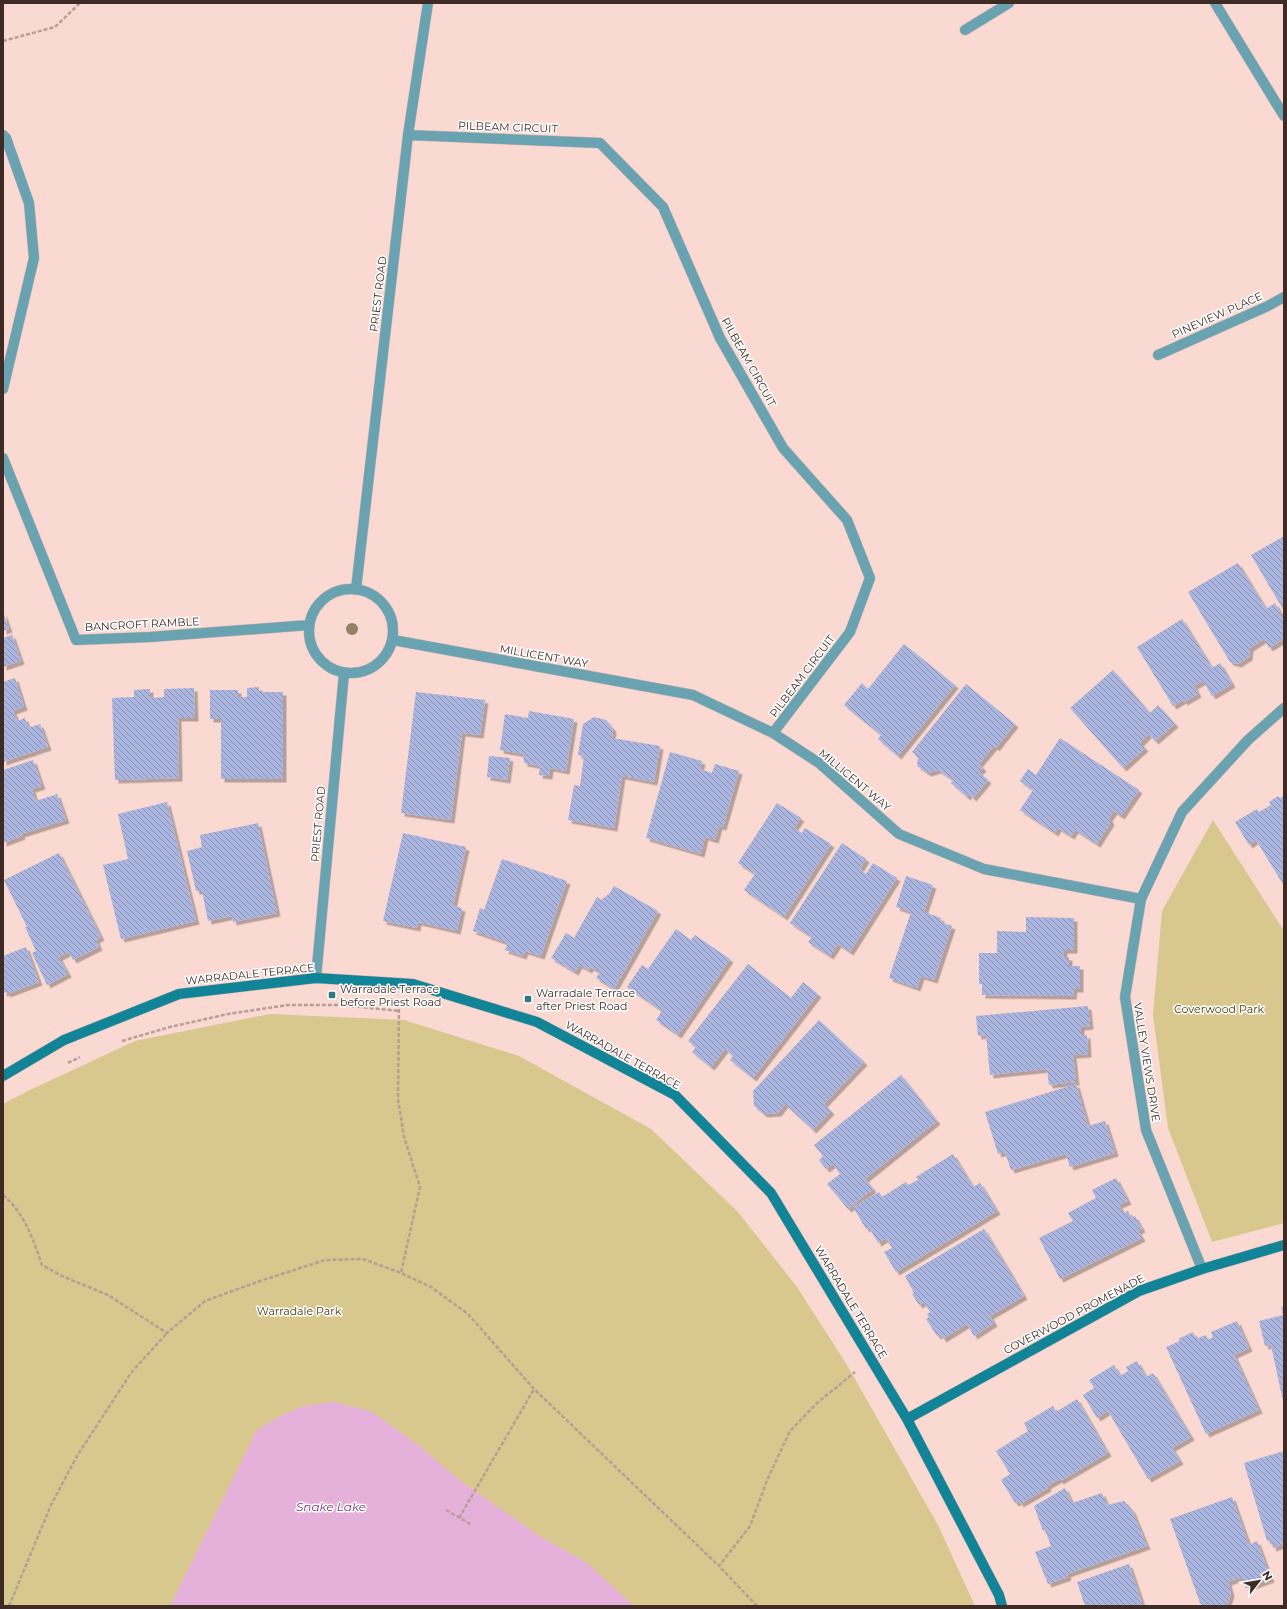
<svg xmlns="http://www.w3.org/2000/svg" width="1287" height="1609" viewBox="0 0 1287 1609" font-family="Montserrat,sans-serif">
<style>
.green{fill:#d8c88e}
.water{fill:#e5b1da}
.building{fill:url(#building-back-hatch);filter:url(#shadow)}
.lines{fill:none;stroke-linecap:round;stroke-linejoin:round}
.street-casing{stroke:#d4b6af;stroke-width:11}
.secondary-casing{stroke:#d4b6af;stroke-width:11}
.path{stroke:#b99d96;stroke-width:2.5;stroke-dasharray:4 2;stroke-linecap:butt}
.street{stroke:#69a3b1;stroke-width:10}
.secondary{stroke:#118498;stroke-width:10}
.tree{fill:#968162}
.poi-dot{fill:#337887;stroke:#fff;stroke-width:1.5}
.labels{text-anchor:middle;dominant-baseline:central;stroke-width:3;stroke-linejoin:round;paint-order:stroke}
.street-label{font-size:11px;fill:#3f2b26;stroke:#fff}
.poi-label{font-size:11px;fill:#3f2b26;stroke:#fff;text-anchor:start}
.park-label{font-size:11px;fill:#453907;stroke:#fff}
.water-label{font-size:12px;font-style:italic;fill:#75376b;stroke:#fff}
</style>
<defs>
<pattern id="building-back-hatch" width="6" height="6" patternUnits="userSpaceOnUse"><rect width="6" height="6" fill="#aab5e0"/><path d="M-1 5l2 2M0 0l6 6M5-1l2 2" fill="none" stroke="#8c93b5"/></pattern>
<filter id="shadow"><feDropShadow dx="3.5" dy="3.5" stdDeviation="0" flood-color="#0004"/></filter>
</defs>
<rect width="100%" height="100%" fill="#f9d9d1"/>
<!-- green -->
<path class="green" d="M1213 820 1284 931V1223L1212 1242 1168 1128 1153 1015 1162 911Z
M270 1014 404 1020 519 1056 651 1129 738 1212 797 1287 847 1365 938 1525 975 1606H3V1104L30 1090 135 1041Z"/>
<!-- water -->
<path class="water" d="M333 1402 371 1411 418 1445 462 1482 538 1535 587 1563 634 1606H170L257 1430 282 1415 304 1406Z"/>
<!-- building -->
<path class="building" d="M1284 536V611L1251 555Z
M1238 563 1266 609 1275 603 1284 619V639L1269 648 1264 639 1250 648 1249 657 1238 664 1230 662 1188 592Z
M3 612 9 629 3 631Z
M1182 619 1212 668 1220 663 1232 684 1212 696 1203 681 1194 686 1198 694 1184 702 1183 700 1173 706 1137 647Z
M12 635 21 661 3 667V638Z
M904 644 955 685 898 756 878 739 881 735 844 705 862 683 868 689Z
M1113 670 1150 713 1158 705 1175 724 1155 741 1149 734 1140 743 1145 748 1123 768 1070 708Z
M15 678 24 707 13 711 17 721 25 718 28 728 40 724 48 747 3 762V682Z
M966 684 1015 724 996 748 994 746 979 764 983 768 979 772 988 780 973 798 969 794 967 797 951 783 953 780 938 770 928 773 917 766 918 757 912 752Z
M259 687V692H283V779H221V719H210V690H238V697H247V688Z
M194 688 195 718H178L179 778 115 780 112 698 134 697V690L150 689V698L164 697V689Z
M416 692 485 700 480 735 462 733 451 820 401 813Z
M529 711 574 719 566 771 550 768 549 776 539 775 540 766 524 763 523 754 500 750 505 714 528 718Z
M594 717 606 720 613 729 612 738 660 746 654 782 622 776 614 828 568 820 574 785 580 786 584 756 578 755 583 724Z
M1060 738 1139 790 1121 816 1114 811 1109 818 1111 822 1097 844 1075 830 1071 836 1058 828 1055 833 1020 810 1033 790 1020 781 1028 769 1036 775Z
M670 752 702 761 700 769 712 773 715 764 739 771 723 827 719 826 715 840 705 837 701 854 646 838Z
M489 756 510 758 507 780 487 777Z
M33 760 42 786 32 789 36 801 57 794 66 820 21 834 22 836 3 843V770Z
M1278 796 1280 798 1284 796V886L1256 840 1249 845 1235 822 1257 809 1259 812 1271 805 1269 802Z
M167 802 196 921 121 939 103 865 128 859 118 814Z
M777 803 801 818 794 828 802 833 805 828 831 844 784 917 744 890 755 874 738 863Z
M258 823 277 913 233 922 232 916 208 921 202 891H196L187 851 202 847 200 835Z
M403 833 466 847 453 906 462 908 457 931 418 922 417 928 383 921Z
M842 843 866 859 860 869 866 874 873 863 897 878 850 952 838 944 830 956 808 942 812 937 790 923Z
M59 853 101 937 96 940 99 947 73 960 69 952 59 957 68 974 47 985 32 953 36 951 25 927H27L4 880Z
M502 859 567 881 541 956 525 951 523 956 505 950 508 943 473 931 480 908 484 910Z
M906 876 933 885 924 912 941 918 940 922 952 926 934 980 921 976 917 988 889 978 911 912 896 907Z
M614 886 658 911 614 989 596 978 600 972 590 967 589 970 579 965 575 972 551 958 566 933 574 938 597 897 601 900 609 894Z
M1026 917 1074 918V950H1064L1063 957H1069V966H1080V989H1074L1073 996 982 995V984H979V953H997V931L1026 932Z
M676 929 691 940 695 935 730 959 678 1035 656 1020 662 1011 627 987 642 965 648 969Z
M26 947 39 982 7 994 6 992 3 993V956Z
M748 964 791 998 803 982 818 994 753 1078 730 1060 733 1056 725 1049 711 1067 692 1052 696 1047 688 1041Z
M1088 1006 1090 1026 1081 1027V1036L1087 1035 1088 1054 1073 1055 1076 1082 1049 1085 1047 1069 990 1075 986 1035 978 1036 976 1016Z
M819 1020 864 1062 824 1104 831 1111 813 1130 785 1104 778 1113 764 1114 754 1106 753 1091Z
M901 1075 937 1121 865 1179 873 1189 848 1209 827 1184 840 1174 833 1164 826 1169 819 1160 823 1156 814 1145Z
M1076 1084 1088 1126 1105 1121 1115 1153 1070 1167 1066 1154 1011 1170 1005 1152 998 1154 985 1112Z
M953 1154 973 1187 980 1183 997 1211 896 1272 884 1252 892 1248 886 1238 878 1243 869 1227 866 1229 853 1207 879 1192 882 1197 906 1182 908 1185 918 1180 916 1177Z
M1116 1178 1128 1201 1119 1205 1123 1213 1128 1211 1131 1218 1135 1216 1142 1229 1138 1231 1142 1238 1060 1279 1039 1238 1073 1221 1068 1213 1096 1198 1092 1190Z
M984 1229 1024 1296 990 1316 994 1323 974 1336 967 1324 943 1339 940 1334 937 1336 926 1319 929 1317 927 1314 930 1312 924 1302 919 1305 912 1294 914 1293 905 1276Z
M1281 1307H1284L1283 1401 1271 1345 1265 1346 1259 1321 1283 1315Z
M1237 1321 1249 1348 1234 1355 1259 1410 1206 1434 1166 1347 1180 1341 1178 1339 1193 1332 1196 1339 1206 1335 1208 1340 1213 1337 1211 1332Z
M1137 1361 1146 1377 1153 1373 1191 1437 1172 1448 1180 1461 1148 1479 1108 1411 1097 1418 1083 1395 1094 1388 1089 1380 1114 1365 1120 1376 1128 1371 1126 1367Z
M1077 1399 1108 1453 1060 1481 1059 1479 1047 1486 1048 1488 1020 1504 1019 1501 1015 1503 1001 1480 1010 1474 996 1451 1028 1431 1024 1423 1053 1406 1056 1412Z
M1284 1451V1544L1273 1548 1271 1540 1267 1541 1244 1463Z
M1065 1488 1072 1503 1102 1493 1107 1505 1124 1501 1132 1510 1147 1546 1067 1574 1068 1577 1048 1584 1035 1552 1051 1546 1045 1530 1043 1531 1034 1506Z
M1232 1497 1249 1545 1257 1541 1271 1579 1246 1588 1242 1577 1228 1582 1231 1593 1227 1606H1204L1200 1603 1170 1519Z
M1129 1564 1143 1606H1085L1077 1582Z"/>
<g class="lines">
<defs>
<path id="street" d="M1215 3 1284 116
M965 30 1009 3
M3 135 6 138 29 203 34 258 3 389
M408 135 600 143 663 207 720 338 783 448 847 520 870 578 850 632 773 733
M1158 355 1268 306 1284 297
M3 458 76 640 150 637 309 625
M309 631a42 42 0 1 1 84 0a42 42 0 1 1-84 0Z
M356 589 408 135 428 3
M393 640 693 695 773 733 819 763 899 834 984 869 1141 899
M316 978 344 673
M1202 1269 1146 1130 1125 997 1141 899 1182 812 1248 740 1284 708"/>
<path id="secondary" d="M3 1076 64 1040 179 994 316 978 413 984 537 1022 675 1095 771 1193 907 1419 999 1595 1002 1606
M907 1419 1139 1291 1202 1269 1284 1245"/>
</defs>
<!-- street casing -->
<use href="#street" class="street-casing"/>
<!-- secondary casing -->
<use href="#secondary" class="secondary-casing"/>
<!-- path -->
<path class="path" d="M3 41 55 27 80 3
M399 1003 398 1099 404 1137 420 1187 401 1273 431 1287 468 1314 534 1389 719 1566
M122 1041 170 1027 228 1014 288 1005H342L399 1011
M68 1063 80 1057
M3 1195C25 1214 33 1239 42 1265L62 1276 108 1295 167 1333 205 1301 260 1281 325 1260 363 1259 401 1273
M446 1510 472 1525
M459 1518 534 1389
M9 1606 51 1505 77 1456 131 1373 167 1333
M757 1606 719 1566 750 1526 768 1478 790 1431 817 1403 855 1372"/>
<!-- street -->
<use href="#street" class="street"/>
<!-- secondary -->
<use href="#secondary" class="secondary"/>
</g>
<!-- trees -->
<circle class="tree" cx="352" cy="629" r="6"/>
<!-- markers -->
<g class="poi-dot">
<rect x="328" y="991" width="8" height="8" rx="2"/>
<rect x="524" y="995" width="8" height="8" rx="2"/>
</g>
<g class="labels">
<!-- street labels -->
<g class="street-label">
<text transform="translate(508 127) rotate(2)">PILBEAM CIRCUIT</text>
<text transform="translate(378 294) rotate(-83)">PRIEST ROAD</text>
<text transform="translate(1217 315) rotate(-24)">PINEVIEW PLACE</text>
<text transform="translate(749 362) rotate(61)">PILBEAM CIRCUIT</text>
<text transform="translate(142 624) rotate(-3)">BANCROFT RAMBLE</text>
<text transform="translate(544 656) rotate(10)">MILLICENT WAY</text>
<text transform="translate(802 676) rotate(-53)">PILBEAM CIRCUIT</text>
<text transform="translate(855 780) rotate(40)">MILLICENT WAY</text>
<text transform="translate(318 824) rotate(-85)">PRIEST ROAD</text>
<text transform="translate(250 974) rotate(-6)">WARRADALE TERRACE</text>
<text transform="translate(623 1055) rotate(29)">WARRADALE TERRACE</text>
<text transform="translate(1147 1062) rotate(81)">VALLEY VIEWS DRIVE</text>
<text transform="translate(851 1302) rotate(59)">WARRADALE TERRACE</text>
<text transform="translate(1074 1314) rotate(-28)">COVERWOOD PROMENADE</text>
</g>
<!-- poi labels -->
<g class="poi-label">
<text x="340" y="989">Warradale Terrace<tspan x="340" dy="13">before Priest Road</tspan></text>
<text x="536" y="993">Warradale Terrace<tspan x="536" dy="13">after Priest Road</tspan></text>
</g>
<!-- park labels -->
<g class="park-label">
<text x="1219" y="1009">Coverwood Park</text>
<text x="299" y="1311">Warradale Park</text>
</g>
<!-- water labels -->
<g class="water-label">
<text x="331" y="1506">Snake Lake</text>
</g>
</g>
<!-- border -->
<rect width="1287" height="1609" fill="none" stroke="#3f2b26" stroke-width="8"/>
<!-- north arrow -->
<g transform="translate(1259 1581) rotate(59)" stroke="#ffffff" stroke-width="3" paint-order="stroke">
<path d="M0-3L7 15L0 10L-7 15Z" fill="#3f2b26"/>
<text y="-6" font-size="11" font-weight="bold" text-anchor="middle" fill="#3f2b26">N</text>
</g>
</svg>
